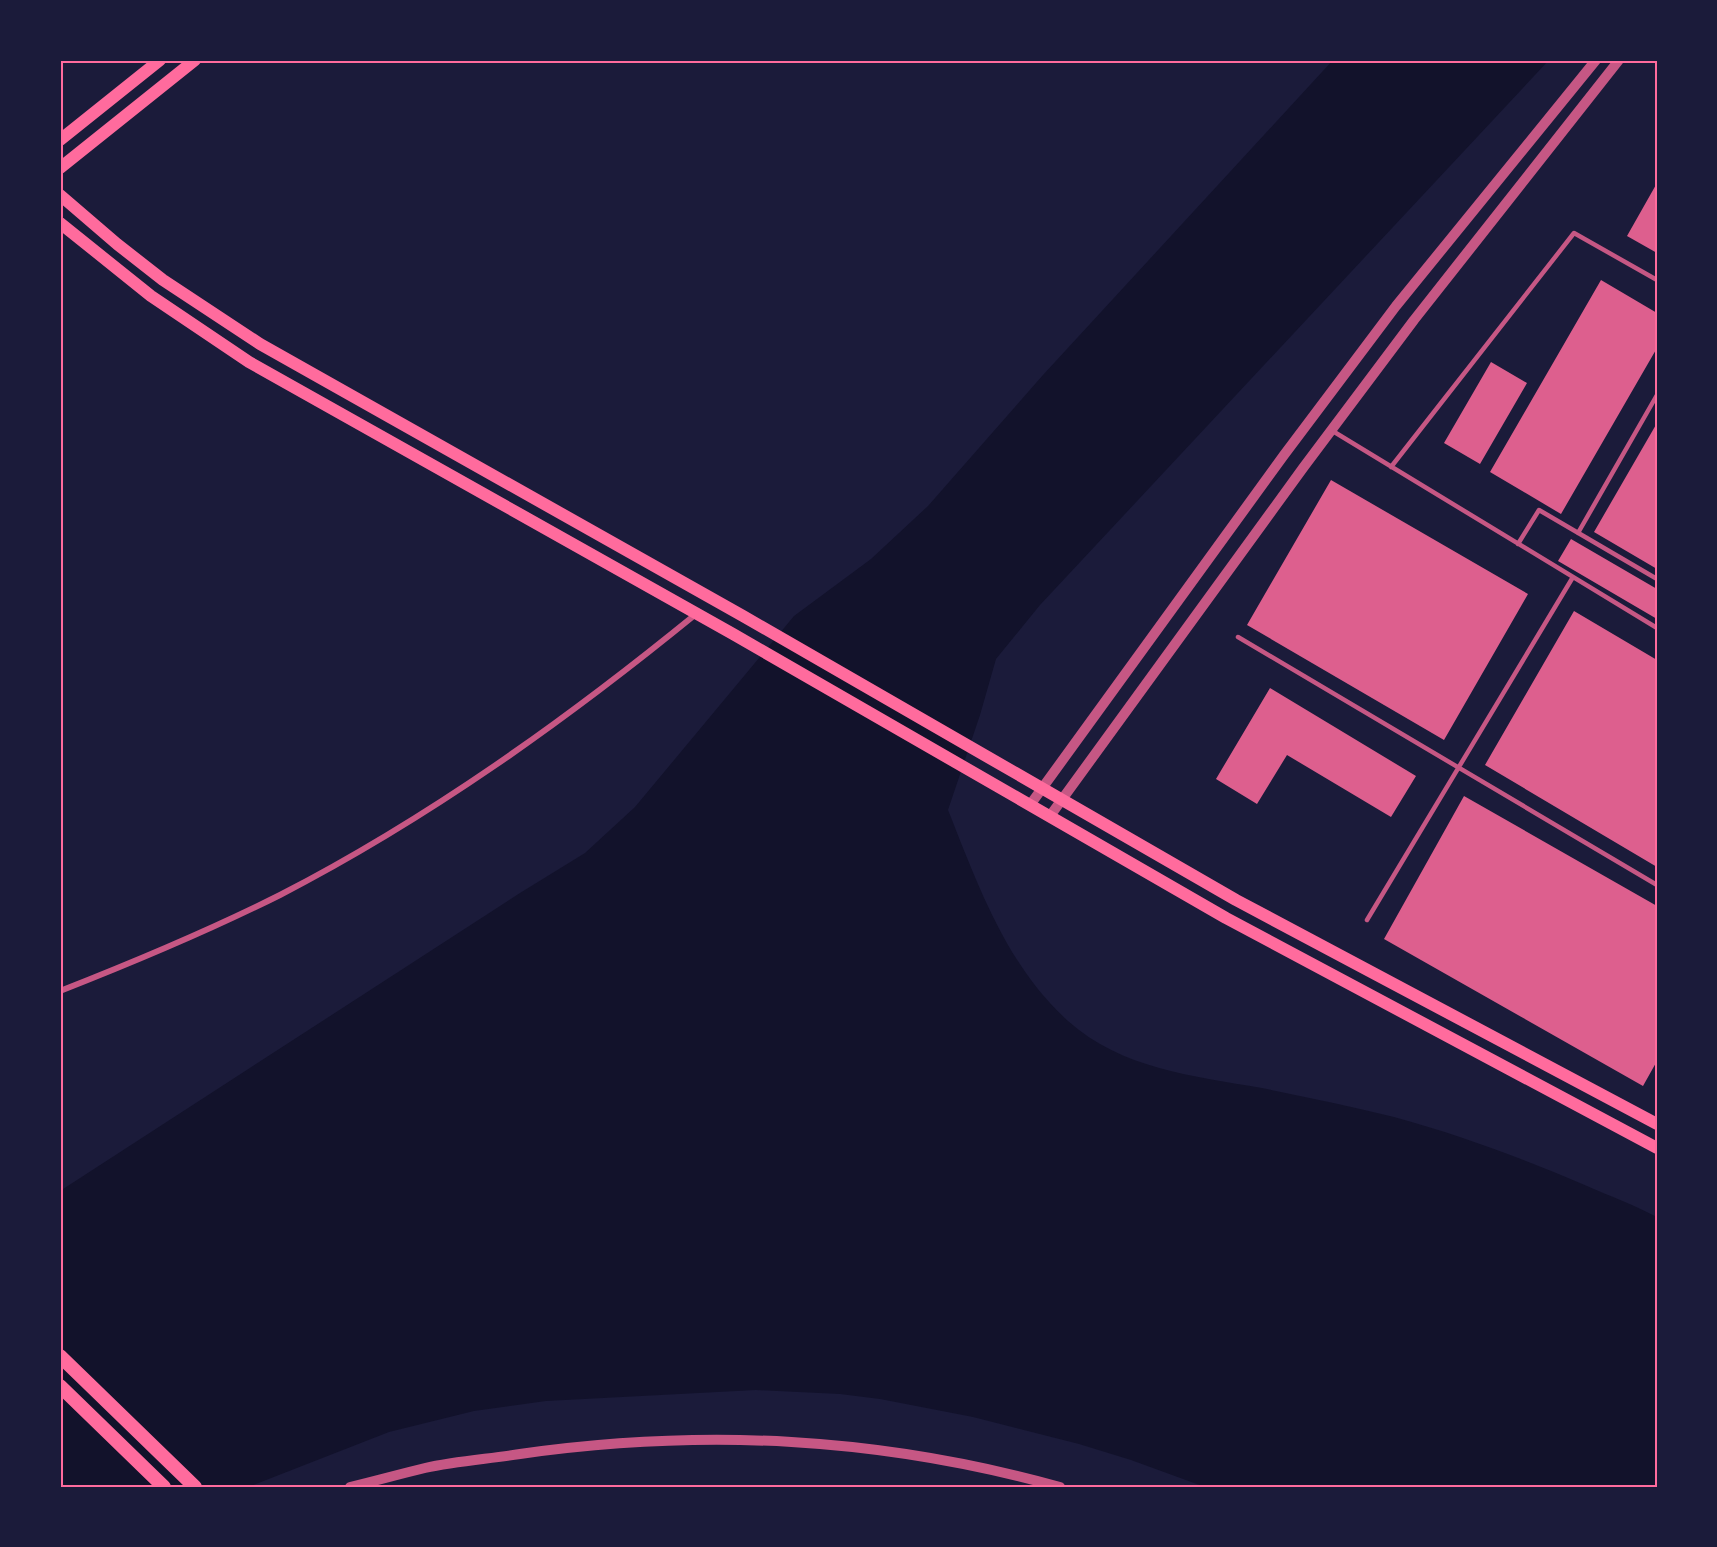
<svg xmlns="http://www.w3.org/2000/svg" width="1717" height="1547" viewBox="0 0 1717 1547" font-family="'Work Sans',sans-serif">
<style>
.water{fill:#12122b}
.building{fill:#dd5f8e}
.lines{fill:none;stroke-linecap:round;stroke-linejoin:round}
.service{stroke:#c65784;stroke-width:4.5}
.minor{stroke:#c65784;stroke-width:6}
.tertiary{stroke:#c65784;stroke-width:10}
.secondary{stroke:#ff6b9d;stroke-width:12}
.trunk{stroke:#ff6b9d;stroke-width:14}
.neatline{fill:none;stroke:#ff6b9d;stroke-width:2}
</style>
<rect width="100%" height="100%" fill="#1b1b3a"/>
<!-- water -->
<path class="water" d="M1333 60H1549L1040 605 996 659 980 715 948 810C978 885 1006 965 1068 1021 1122 1069 1193 1076 1262 1088 1306 1097 1351 1106 1394 1117 1460 1135 1524 1159 1587 1186 1610 1196 1634 1205 1657 1217V1487H1205L1131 1460 1079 1444 973 1417 880 1399 840 1394 756 1390 546 1401 474 1411 389 1432 248 1487H60V1191L520 893 585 853 635 807 794 616 871 559 928 506 1043 375Z"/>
<!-- building -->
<path class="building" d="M1657 183V253L1627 236Z
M1601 280 1657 313V348L1561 514 1490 472Z
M1491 362 1527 383 1480 464 1444 443Z
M1657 423V569L1594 532Z
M1331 480 1528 594 1444 740 1247 625Z
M1571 539 1657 589V619L1558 561Z
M1574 611 1657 660V867L1485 765Z
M1270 688 1416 776 1391 817 1287 755 1257 804 1216 779Z
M1464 796 1657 906V1061L1643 1086 1384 939Z"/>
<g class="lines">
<!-- service -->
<path class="service" d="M1331 430 1657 628
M1391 467 1574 233 1657 280
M1578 533 1657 395
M1518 544 1539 510 1657 579
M1238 637 1657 885
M1367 920 1573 577"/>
<!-- minor -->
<path class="minor" d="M60 991C134 962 208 931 280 895 429 818 566 720 696 614"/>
<!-- tertiary -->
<path class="tertiary" d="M1030 805 1284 455 1396 306 1596 60
M1050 816 1303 468 1414 320 1619 60
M350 1487C375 1481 400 1474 425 1468 456 1461 488 1459 520 1454 704 1428 880 1437 1060 1487"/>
<!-- secondary -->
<path class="secondary" d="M60 140 160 60
M60 168 195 60
M60 195 117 244 163 280 260 344 743 616 1236 900 1657 1124
M60 223 151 296 249 362 733 634 1226 918 1657 1148"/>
<!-- trunk -->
<path class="trunk" d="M60 1356 195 1487
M60 1386 164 1487"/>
</g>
<!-- border -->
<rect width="1717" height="1547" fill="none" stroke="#1b1b3a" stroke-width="123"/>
<rect x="62" y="62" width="1594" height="1424" class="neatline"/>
</svg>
